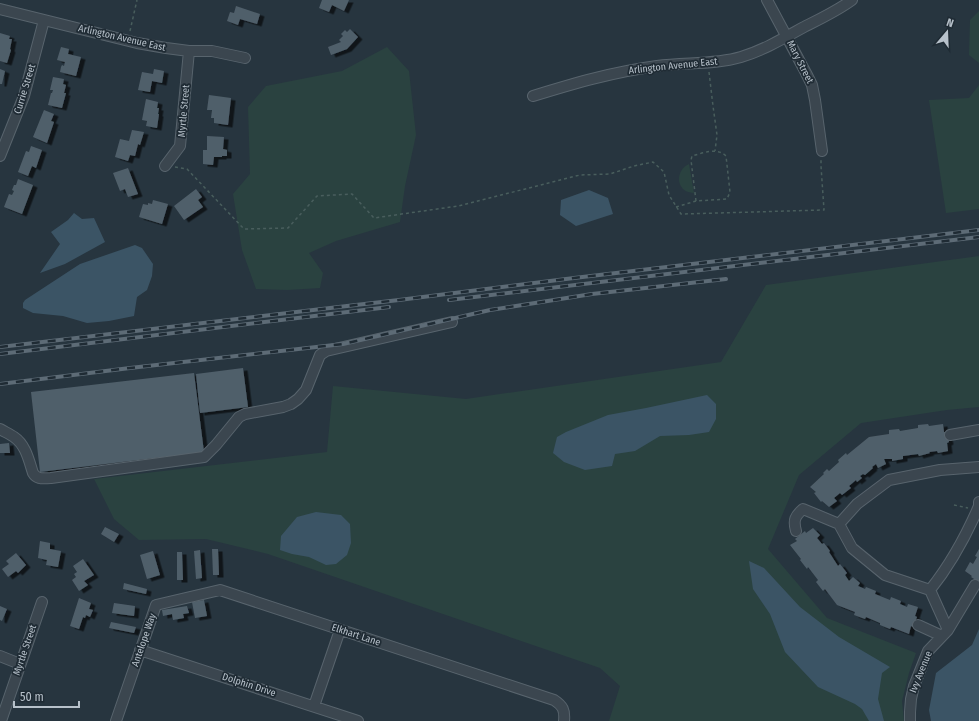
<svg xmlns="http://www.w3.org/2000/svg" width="979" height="721" viewBox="0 0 979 721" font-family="'Fira Sans Condensed',sans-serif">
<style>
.green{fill:#2a4240}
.water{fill:#3b5465}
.building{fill:#505f6a;filter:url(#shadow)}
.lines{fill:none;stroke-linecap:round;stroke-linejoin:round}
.minor-casing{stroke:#58646d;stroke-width:12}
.path{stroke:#495e5d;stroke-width:1.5;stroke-dasharray:3 3;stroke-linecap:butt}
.minor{stroke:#3b464f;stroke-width:10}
.rail-casing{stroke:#5d6b76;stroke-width:4}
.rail{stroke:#1f2b34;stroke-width:2.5;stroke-dasharray:8;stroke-linecap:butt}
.labels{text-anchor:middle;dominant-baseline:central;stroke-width:3.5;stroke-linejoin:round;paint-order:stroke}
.street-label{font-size:10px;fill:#b7c1ca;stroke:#1f2b34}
</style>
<defs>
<filter id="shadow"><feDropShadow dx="4.5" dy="2.5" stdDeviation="0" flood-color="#0009"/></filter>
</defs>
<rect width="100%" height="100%" fill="#27353f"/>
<!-- green -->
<path class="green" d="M979 11V63L969 55 970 20Z
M387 47 409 71 416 135 405 186 400 222 336 241 309 253 323 273 320 288 287 290 256 289 242 250 233 194 250 174 248 107 266 86 342 71Z
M979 85V209L946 213 929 100 969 98Z
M689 164 694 193C676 193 674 171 689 164Z
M979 256V407L947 410 861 423 799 475 768 549 827 618 916 653 909 673 902 701 904 721H609L620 686 600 668 268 554 206 539 139 540 114 519 94 479 327 452 333 386 466 399 721 362 766 285Z"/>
<!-- water -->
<path class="water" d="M589 190 608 198 613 214 576 226 560 215 561 200Z
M74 213 82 219 94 218 105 242 65 264 40 273 60 244 51 232 68 220Z
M135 245 142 248 153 264 152 276 147 290 137 297 134 316 109 321 87 323 63 316 33 313 23 308V303L25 300 80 264Z
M707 395 716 404V419L709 432 689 435 660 436 635 451 615 454 612 466 585 470 564 462 553 453 557 437 566 432 608 415 646 408Z
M316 512 341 515 350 524 351 543 347 555 336 564 326 565 309 557 292 554 280 550 281 536 297 517Z
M749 561 764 568 800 607 839 637 890 667 882 673 878 699 884 721H869L862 709 855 704 818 687 785 652 770 614 753 589Z
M979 629V721H931L929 710 936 673 972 645Z"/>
<!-- building -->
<path class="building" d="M322 0H349L344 11 332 5 329 12 319 8Z
M236 6 260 14 257 24 240 19 238 25 227 21 230 12 234 13Z
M350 29 358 37 347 49 331 55 328 47 341 42 339 40 343 36 341 34 345 30 347 32Z
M0 33 10 36 9 39H12L10 49 11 50 7 63 0 61Z
M61 47 69 49 68 54 81 57 76 76 60 72 61 67 62 65 64 66 65 62 57 60Z
M0 69 5 71 2 84H0Z
M154 69 164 71 162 83 152 81 150 92 138 90 142 72 153 74Z
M53 77 64 79 63 84 66 85 64 93H66L62 108 48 105 51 93H52L53 90H50Z
M209 95 231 98 228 125 214 123V118H211L212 110H207Z
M146 99 158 102 157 108H159L158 114H159L157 128 146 126 147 121 142 120Z
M44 110 54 114 51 121 54 122 47 143 33 137Z
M132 130 144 132 140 145 138 144 135 156 130 155 128 161 115 157 120 139 129 141Z
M207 136 224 137 223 149 227 150V156H222V157H214L213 165 203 164V150H207Z
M31 146 42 150 36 168 32 166 28 176 18 172 26 151 29 152Z
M128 168 138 194 128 197 125 189 120 191 113 173Z
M18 179 33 185 22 214 4 207 9 194 12 195 14 191 12 190 14 185H16Z
M196 189 202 197 198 200 203 207 184 220 174 206Z
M153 200 168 204 162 224 139 217 143 204 148 205V203L152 204Z
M243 368 248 407 200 413 196 374Z
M194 373 204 452 40 472 31 392Z
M928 424 929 426 943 424 944 432H947L949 442 947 443 948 451 938 453 937 451 929 452 930 453 919 456 918 454 903 456V459L892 461V459H884L886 464 878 468 876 464 872 467 873 468 865 475 863 474 860 476 862 478 857 482 856 480 849 486 851 488 842 495 840 493 834 498 837 501 829 507 822 501 821 502 814 493 816 492 810 487 824 474 823 473 827 469 829 471 839 462 838 460 846 453 847 455 869 437 889 434V430L899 429 900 431 918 428V425Z
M9 443 10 453H0V444Z
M105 527 119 534 114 542 101 534Z
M813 528 820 535 817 538 822 544 824 543 830 551 829 552 838 566 840 564 847 573 845 575 849 581 853 577 860 583 858 586 865 589 866 587 876 591 875 594 890 600 891 597 901 601 900 604 907 607 908 604 918 607 915 616 917 617 913 627 911 626 909 634 891 627 890 629 880 625V623L866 617 865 619 854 615 855 612 837 605 825 589 823 591 816 582 818 580 808 567 807 569 800 560 801 559 790 545 797 541 795 539 805 531 806 533Z
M40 541 50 543V549L61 551 58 567 46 565 47 560 38 558Z
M212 549H218L219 575H213Z
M979 549V582L971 577 972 576 965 571 970 562 973 564 977 557 975 556Z
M200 550 202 578 196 579 194 551Z
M153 551 160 575 147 579 140 555Z
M177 552H182L183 580H177Z
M16 553 26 565 18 573 16 571 8 577 2 569 9 564 6 561Z
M83 559 94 575 84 581 88 585 79 591 72 580 76 577 74 574 77 572 73 566Z
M124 583 147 589 146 594 123 589Z
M79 598 91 603 89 609 93 610 90 617 86 615 85 618 83 617 79 629 70 626Z
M204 600 207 616 195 618 192 602Z
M114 603 135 606 134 616 112 613Z
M0 606 7 609 2 621 0 620Z
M187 606 189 613 183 614 184 618 173 620 172 614 163 616 162 610Z
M111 622 136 627 134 633 109 628Z"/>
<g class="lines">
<defs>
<path id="minor" d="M767 0 806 73 812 85 815 100 822 151
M0 9 137 43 166 48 189 51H212L245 58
M533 96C575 83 613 72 657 66 685 62 714 65 741 57 764 50 784 38 804 27 820 19 837 11 852 0
M0 156 24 96 44 20
M165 166 180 146 189 51
M0 429C5 432 10 434 14 437 26 445 29 461 33 473 37 480 44 478 51 478L204 457 216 445 239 417 245 414 283 407 291 404 298 399 306 390 320 355 326 351 452 322
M950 435 979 430
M796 531C793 520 795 516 803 509L839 524
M930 590C950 565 966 536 979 506V502
M918 625 942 636
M948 630 930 590 885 575 852 548 839 524 857 504 889 480 940 470 979 467
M140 650 358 721
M0 656 20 664
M314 706 340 630
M1 721 42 602
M116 721 156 605 220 590 554 700C563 706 565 710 564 721
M910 721V712L911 699 914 686 928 651 948 630 975 585"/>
</defs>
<!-- minor casing -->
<use href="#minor" class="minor-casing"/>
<!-- path -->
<path class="path" d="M130 31 137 0
M709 72 713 106 717 135 715 151
M175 167 187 169 244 229 288 228 317 196 352 194 374 218 458 206 580 175 610 174 634 166 653 162 664 172 669 195 681 214 824 210 821 166V159
M676 207 696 201 727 199 730 192 726 156C717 147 703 153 692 156L691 160 696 201
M954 505 968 508"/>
<!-- minor -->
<use href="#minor" class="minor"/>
<defs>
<path id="rail" d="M449 300 979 237
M0 347 347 306 399 300 574 278 979 230
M0 354 389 307
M0 384 130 368 343 344 490 310 516 306 592 294 726 279"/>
</defs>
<!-- rail casing -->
<use href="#rail" class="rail-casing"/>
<!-- rail -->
<use href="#rail" class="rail"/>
</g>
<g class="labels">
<!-- street labels -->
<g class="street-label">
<text transform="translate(122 38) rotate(13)">Arlington Avenue East</text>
<text transform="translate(800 62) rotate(63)">Mary Street</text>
<text transform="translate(673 66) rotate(-6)">Arlington Avenue East</text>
<text transform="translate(25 89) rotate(-73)">Currie Street</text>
<text transform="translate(184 111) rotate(-85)">Myrtle Street</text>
<text transform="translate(356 635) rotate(18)">Elkhart Lane</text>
<text transform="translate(144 640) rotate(-71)">Antelope Way</text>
<text transform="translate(25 650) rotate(-71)">Myrtle Street</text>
<text transform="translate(921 672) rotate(-68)">Ivy Avenue</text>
<text transform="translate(249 685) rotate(18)">Dolphin Drive</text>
</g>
</g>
<!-- north arrow -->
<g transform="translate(947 32) rotate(19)" stroke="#1f2b34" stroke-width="3" paint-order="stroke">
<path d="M0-3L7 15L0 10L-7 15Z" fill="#b7c1ca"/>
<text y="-6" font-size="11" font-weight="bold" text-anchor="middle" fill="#b7c1ca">N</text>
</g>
<!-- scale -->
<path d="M14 701v6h65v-6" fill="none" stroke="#b7c1ca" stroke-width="2"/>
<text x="20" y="701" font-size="12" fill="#b7c1ca" stroke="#1f2b34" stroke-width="3" paint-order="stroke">50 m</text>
</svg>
